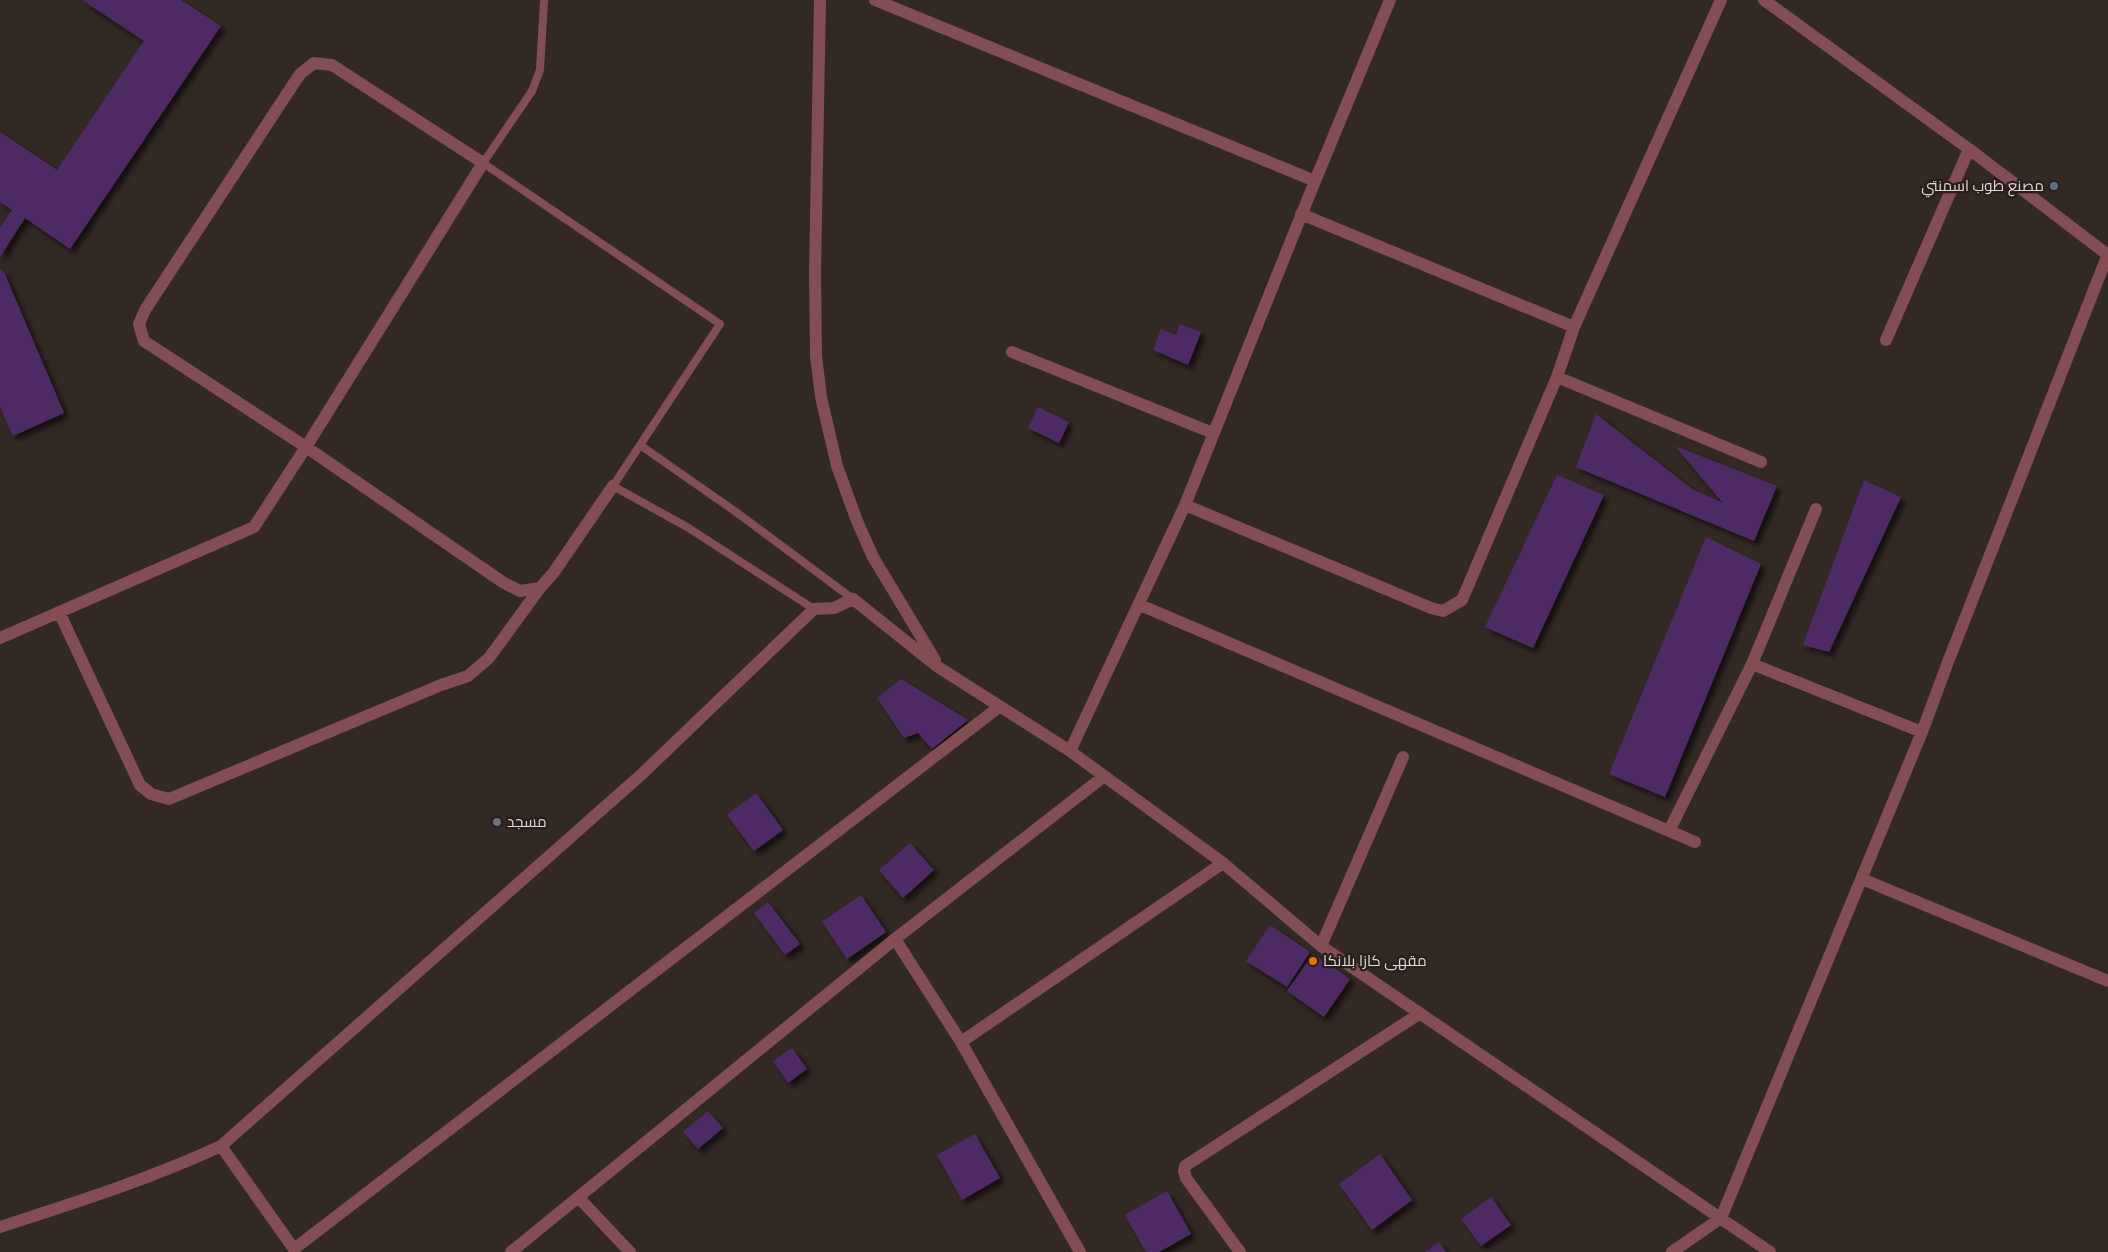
<svg xmlns="http://www.w3.org/2000/svg" width="2108" height="1252" viewBox="0 0 2108 1252" font-family="'Fira Sans Condensed',Cairo,sans-serif">
<style>
.building{fill:#4e2c63;filter:url(#shadow)}
.lines{fill:none;stroke-linecap:round;stroke-linejoin:round}
.lane{stroke:#824d53;stroke-width:8}
.street{stroke:#824d53;stroke-width:12}
.service-dot{fill:#5c6f8a;stroke:#281e1b;stroke-width:2}
.worship-dot{fill:#6b7280;stroke:#281e1b;stroke-width:2}
.food-dot{fill:#e8710a;stroke:#281e1b;stroke-width:2}
.labels{text-anchor:middle;dominant-baseline:central;stroke-width:4.5;stroke-linejoin:round;paint-order:stroke}
.poi-label{font-size:15px;fill:#e0d9d6;stroke:#281e1b;text-anchor:start}
</style>
<defs>
<filter id="shadow"><feDropShadow dx="4.5" dy="4.5" stdDeviation="2.5" flood-color="#0009"/></filter>
</defs>
<rect width="100%" height="100%" fill="#322824"/>
<!-- building -->
<path class="building" d="M82 0H181L221 26 70 249 25 218 0 257V228L12 210 0 202V132L57 170 144 41Z
M0 269 4 272 64 413 13 436 0 407Z
M1180 324 1201 332 1188 365 1153 350 1161 329 1176 335Z
M1038 407 1069 422 1059 443 1028 428Z
M1596 414 1692 489 1723 503 1675 446 1777 486 1754 541 1576 467Z
M1557 475 1604 495 1533 648 1485 627Z
M1864 480 1901 497 1829 652 1803 645Z
M1706 537 1761 564 1665 797 1609 774Z
M901 679 968 720 932 749 918 733 904 738 877 698Z
M756 793 783 830 754 851 727 815Z
M910 843 934 870 903 898 879 870Z
M861 895 886 932 847 959 822 922Z
M768 902 800 944 785 955 754 913Z
M1270 925 1310 952 1287 987 1246 961Z
M1313 954 1350 979 1324 1017 1287 991Z
M792 1048 807 1069 788 1083 773 1061Z
M708 1111 723 1128 698 1149 683 1132Z
M975 1134 1000 1178 962 1200 937 1155Z
M1380 1154 1412 1200 1372 1230 1339 1184Z
M1167 1191 1191 1234 1159 1252H1146L1125 1215Z
M1491 1197 1511 1225 1481 1246 1461 1219Z
M1439 1242 1446 1252H1425Z"/>
<g class="lines">
<!-- lane -->
<path class="lane" d="M544 0 540 70 532 91 483 163 720 324 613 486 687 527 814 609
M640 445 736 512 853 599"/>
<!-- street -->
<path class="street" d="M820 0 815 272 816 356 821 397 837 466 857 521 873 557 935 660
M875 0 1315 181
M1764 0 1969 149 2108 255
M1301 214 1574 327
M1886 340 1969 149
M1012 352 1213 433
M1557 377 1761 462
M1185 505 1431 608 1443 611 1462 600 1557 377 1574 327 1721 0
M1140 605 1695 842
M59 612 140 785 151 794 169 799 441 685 468 676 489 658 540 588
M0 638 254 527 306 447 483 163 332 65 314 63 300 74 145 310 139 324 144 341 306 447 504 583 520 591 540 588 554 572 613 486
M1752 664 1922 732
M1070 751 1185 505 1315 181 1390 0
M1669 831 1752 664 1816 509
M1862 879 2108 981
M895 939 961 1042 1080 1252
M1321 946 1403 757
M961 1042 1223 863
M221 1146 294 1249 999 707
M579 1198 630 1252
M0 1227C74 1203 150 1179 221 1146L642 774 814 609 834 608 853 599 938 667 1070 751 1223 863 1321 946 1770 1252
M511 1252 895 939 1103 777
M1240 1252 1186 1178 1184 1171 1185 1166 1419 1014
M1672 1252 1721 1218 1922 732 1948 662 2108 254"/>
</g>
<!-- markers -->
<circle class="service-dot" cx="2054" cy="186" r="5"/>
<circle class="worship-dot" cx="497" cy="822" r="5"/>
<circle class="food-dot" cx="1313" cy="961" r="5"/>
<g class="labels">
<!-- poi labels -->
<g class="poi-label">
<text x="2044" y="186" text-anchor="end">مصنع طوب اسمنتي</text>
<text x="507" y="822">مسجد</text>
<text x="1323" y="961">مقهى كازا بلانكا</text>
</g>
</g>
</svg>
